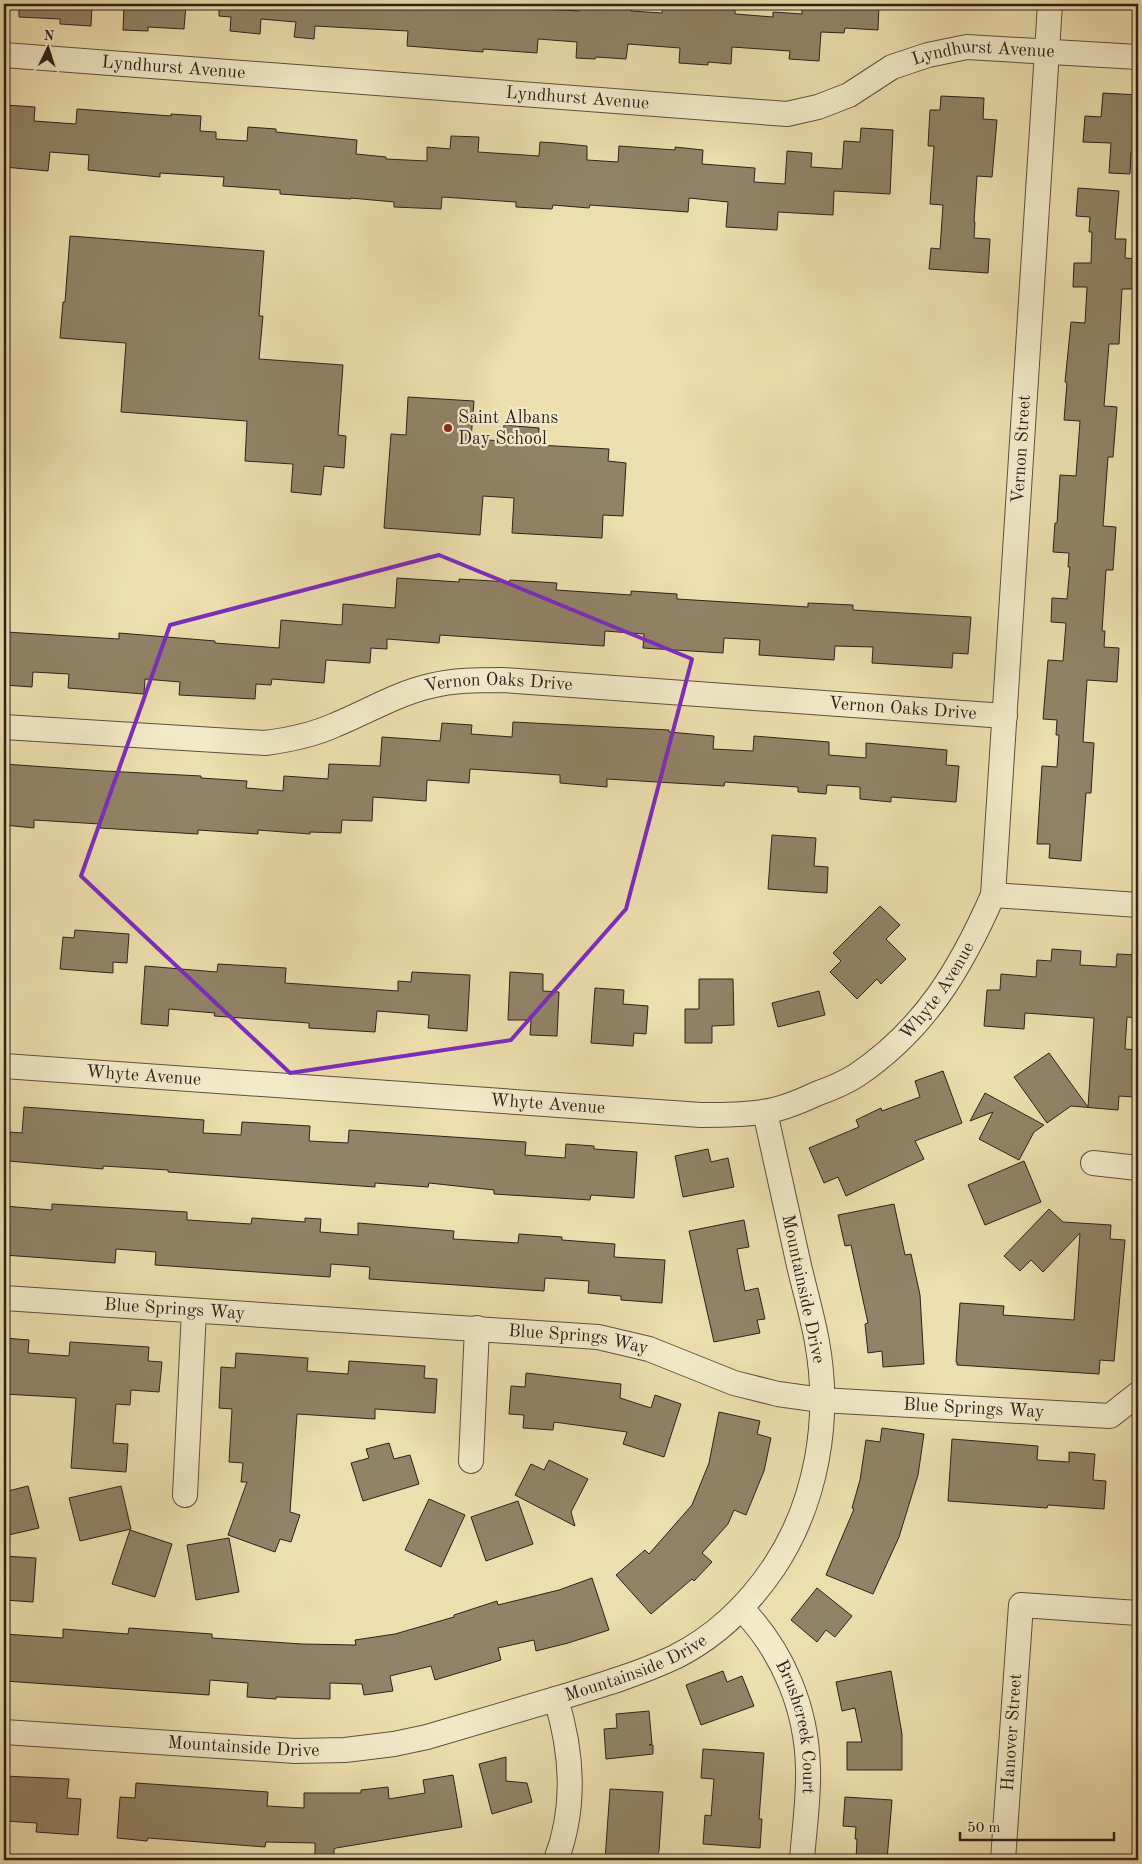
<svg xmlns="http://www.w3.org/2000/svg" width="1142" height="1864" viewBox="0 0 1142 1864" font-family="'Old Standard TT',serif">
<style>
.building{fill:#918368;stroke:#2f211c}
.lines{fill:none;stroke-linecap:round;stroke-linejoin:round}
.minor-casing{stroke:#5e5040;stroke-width:26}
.minor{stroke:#f3eaca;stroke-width:24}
.marked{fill:none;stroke:#7b2cbf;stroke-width:4;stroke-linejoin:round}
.poi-dot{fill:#8f2418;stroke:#f3eaca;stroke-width:2}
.labels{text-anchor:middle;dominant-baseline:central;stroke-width:4.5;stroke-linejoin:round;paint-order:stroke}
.street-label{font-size:18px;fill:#2f211c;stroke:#f3eaca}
.poi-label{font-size:18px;fill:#2f211c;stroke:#f3eaca;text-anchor:start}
</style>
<rect width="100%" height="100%" fill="#ecdeae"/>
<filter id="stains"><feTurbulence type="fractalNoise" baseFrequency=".004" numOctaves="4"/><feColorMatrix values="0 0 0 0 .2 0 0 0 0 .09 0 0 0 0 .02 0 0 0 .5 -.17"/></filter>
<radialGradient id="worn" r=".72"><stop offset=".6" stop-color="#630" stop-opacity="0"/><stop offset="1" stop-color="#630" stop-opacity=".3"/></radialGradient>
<!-- building -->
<path class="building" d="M19 4H92L91 26 60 24V19L19 17Z
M124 4H186L184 29 148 27V31L123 30Z
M219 4H541V9L579 11 580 4H631V11L662 13 663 4H735V14L773 17V12L802 14V4H879L878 30 845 28 844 33 821 32 819 61 789 59 790 51 732 47 731 64 708 62V65L679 63 680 48 628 44 626 59 596 57 595 59 576 58 577 42 538 39 537 53 483 49V52L407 46 408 31 315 26 314 39 294 37 296 22 261 19 260 34 230 31 231 17 219 16Z
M1103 93 1138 95V153L1131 152 1130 174 1109 173 1111 143 1083 142 1085 116 1101 117Z
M941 96 984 98 983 119 997 120 992 177 977 176 974 222H975L974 238 990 239 988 273 929 269 931 248 940 249 943 205 930 204 934 146H928L930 110H940Z
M5 105 35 107 34 121 76 124 77 109 171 116V114L201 116 200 131 216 132V139L247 141 248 127 276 129V132L357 140 356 154 386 157V159L427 161V147L450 149 451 136 479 137 478 152 539 156 540 142 556 143 587 146V160L618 162 619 146 675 150V147L703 150 702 164 755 168 754 182 785 184 787 151 812 153 811 167 842 169 844 141 860 142 861 128 893 130 890 194 834 191 833 215 778 212 777 230 726 227 728 202 689 198 688 212 590 205 589 208 553 205 552 209 516 207V202L442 197 441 209 394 207V202L351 198V199L280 194V190L223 186 224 177 160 173V177L88 170 89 155 50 152 48 171 4 167Z
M1078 188 1119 191 1115 239H1126L1125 258 1137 259 1136 289H1122L1119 344H1109L1104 406 1117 407 1113 457H1108L1103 526 1116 527 1113 570H1106L1102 631H1105L1104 647 1119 648 1117 682 1087 680 1083 742 1094 743 1091 793H1086L1081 861 1049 858 1050 844H1037L1042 766 1057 767 1059 735H1056L1057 720 1043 719 1048 660 1063 661 1066 623 1051 622 1052 598 1067 599 1070 567H1068L1069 553 1053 552 1055 523H1057L1060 475 1076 476 1080 421 1064 420 1067 383 1065 382 1071 322 1085 323 1087 287H1073L1074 263H1091L1092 232H1089L1090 217 1076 216Z
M70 236 264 251 259 316H263L259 359 343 365 338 435 346 436 344 468 324 466 321 495 291 492 293 464 245 461 247 421 121 412 126 343 60 338 63 302H65Z
M408 397 474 401 471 439 503 441 504 425 539 428 538 445 609 449 608 461 626 463 623 516 603 515 602 538 512 533 514 498 483 496 480 535 384 528 391 434 406 435Z
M397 578 459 582V579L509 582 510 580 557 583 556 590 631 595V591L677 594V599L808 607V603L853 605V610L971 617 968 654 953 653 952 668 872 663 873 647 835 646 834 660 759 655 760 640 724 638 723 653 643 648 644 634 605 631 604 646 440 635 439 643 387 639V649L371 648 370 663 326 660 324 683 272 679 271 685 256 684 255 699 179 695 180 682 145 679 144 694 68 688 69 674 33 672 32 687 4 685 6 632 119 639V633L215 641V643L279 648 281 620 342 625 343 604 395 608Z
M513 722 669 730V732L714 736 713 749 753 751 754 736 829 742V755L866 758V743L947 750 946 765 959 766 956 802 891 797V802L860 799V787L827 785 826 794 798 792V787L725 782 724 786 607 779V787L560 783V775L470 769 469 783 427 780 426 801 373 797 372 821 342 820 341 833 310 832V834L258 830V834L198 830V834L100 828V824L34 820V828L4 825V764L104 771 201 776V778L247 781 246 788 283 791 284 776 328 779 329 764 380 766 382 737 440 741 442 723 472 725 471 734 512 737Z
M772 835 816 838 814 866 828 867 827 893 768 889Z
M880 906 900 925 886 939 906 959 881 984 877 979 857 999 830 972 841 961 833 953Z
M75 930 129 934 127 963 113 962V973L60 969 63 937 74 938Z
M1052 949 1081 951 1080 965 1116 967 1117 954 1138 955 1136 999 1138 1000V1018L1127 1017 1125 1049 1137 1050 1134 1097 1119 1096 1118 1110 1071 1106 1047 1123 1014 1077 1049 1053 1088 1107 1094 1018 1025 1013 1024 1029 984 1026 987 990H1000L1001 974 1036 977 1037 960 1051 961Z
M218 964 286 968 285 983 398 991V981L411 982 412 972 470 975 467 1031 428 1028 429 1015 377 1011 375 1032 309 1028V1023L214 1016 215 1013 169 1009 168 1026 141 1024 145 966 217 972Z
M510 972 543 974V991L559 992 557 1036 530 1035 531 1020H508Z
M699 979H733L734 1025 712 1026V1043H685V1009H699Z
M595 988 624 990 623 1004 648 1006 646 1034 634 1033 633 1046 591 1043Z
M819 991 825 1015 778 1027 772 1003Z
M943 1071 962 1123 915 1141 924 1159 846 1196 838 1177 824 1183 809 1148 859 1127 856 1120 881 1108 882 1111 920 1097 915 1081Z
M985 1093 1044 1125 1034 1132 1019 1160 979 1139 993 1112 970 1121Z
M24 1107 204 1120 203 1133 241 1135 242 1122 310 1126 309 1141 348 1143 349 1130 526 1142 525 1155 565 1158 566 1144 594 1146V1149L637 1152 634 1198 591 1195 590 1200 494 1194V1190L429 1183 428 1187 375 1183V1187L168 1172V1170L103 1166V1169L8 1161 10 1132 22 1133Z
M708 1149 711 1162 728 1158 734 1187 683 1197 675 1156Z
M1024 1161 1041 1202 985 1225 968 1185Z
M52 1204 187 1212V1220L251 1224 252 1218 305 1222V1218L321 1219 320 1232 358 1235V1223L454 1231 453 1239 518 1243 519 1234 562 1237V1240L615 1244 614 1257 665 1260 662 1303 621 1300V1296L588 1293 589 1281 545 1278 544 1291 369 1279 370 1267 331 1264 330 1277 155 1265 156 1252 116 1249 115 1263 4 1255V1206L52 1210Z
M894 1204 905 1255 911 1254 920 1295 924 1364 883 1367 882 1351 868 1353 865 1324 868 1323 851 1245 845 1246 838 1215Z
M1049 1209 1063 1222 1111 1225 1110 1239 1125 1240 1114 1361 1100 1360 1099 1374 957 1365V1362H956L960 1303 1004 1306 1003 1315 1074 1320 1080 1233 1043 1272 1031 1260 1020 1271 1004 1256Z
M744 1220 749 1247 737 1249 745 1291 758 1288 765 1319 757 1320 760 1333 714 1342 689 1231Z
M4 1338 29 1340 28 1353 69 1356 70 1342 149 1347 148 1361 162 1362 159 1392 131 1390 130 1405 116 1404 113 1443 128 1444 126 1472 71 1468 76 1398 4 1394Z
M236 1353 308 1358 307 1371 348 1374 349 1361 425 1366 424 1378 437 1379 435 1413 375 1409V1419L297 1414 290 1512 300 1515 291 1542 280 1539 275 1552 228 1535 247 1482H241L243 1463 229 1462 232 1409 219 1408 221 1367 235 1368Z
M526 1373 621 1384 620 1398 651 1408 655 1395 681 1404 664 1457 623 1444 627 1432 554 1422 553 1430 523 1428 524 1415 509 1414 511 1386 525 1387Z
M719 1412 760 1421 757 1434 771 1438 764 1471 746 1515 734 1510 728 1524 702 1553 712 1562 694 1581 692 1579 651 1614 616 1575 645 1550 649 1554 692 1505 709 1463Z
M882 1428 924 1434 918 1475 899 1537 873 1594 826 1575 854 1509 852 1508 860 1480 866 1440 880 1442Z
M952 1439 1038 1446 1037 1460 1069 1462V1452L1095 1454 1093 1480 1106 1481 1104 1509 1048 1505 1047 1508 948 1501Z
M389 1443 394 1459 410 1455 419 1484 363 1501 351 1463 369 1458 366 1449Z
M549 1460 588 1479 571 1512 575 1526 515 1495 531 1464 544 1470Z
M28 1486 39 1528 4 1536V1492Z
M121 1486 131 1529 80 1541 69 1498Z
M429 1499 465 1515 441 1567 405 1550Z
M518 1501 533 1544 486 1561 471 1517Z
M130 1530 172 1544 155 1597 112 1584Z
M229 1538 239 1592 196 1600 187 1545Z
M4 1556 36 1558 33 1602 4 1600Z
M592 1578 609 1630 568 1643 536 1651 534 1640 498 1648 501 1660 435 1680 431 1666 390 1676 393 1691 364 1695 362 1684 330 1683V1699L276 1697V1699L247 1697 248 1683 210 1680 209 1695 4 1681V1634L63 1638V1629L128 1634 129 1628 212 1634V1638L302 1644 356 1645 355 1640 395 1634 454 1617V1615L497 1601 498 1605 559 1590Z
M817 1588 852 1616 835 1637 826 1630 817 1642 791 1620Z
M723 1671 727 1682 742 1676 754 1706 701 1725 686 1685Z
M891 1671 902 1734V1770H847V1742H862L855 1708 842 1711 836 1682Z
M649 1711 652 1744 649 1745H653V1754L606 1759 604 1729 617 1728 616 1714Z
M703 1749 764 1753 759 1819H762L760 1848 703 1844 705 1815 711 1816 714 1779 701 1778Z
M506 1757V1781L527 1783 532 1802 492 1814 479 1764Z
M453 1775 462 1827 336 1848 334 1849V1858H315V1843L266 1842 265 1847 148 1838 147 1841 117 1838 120 1797 135 1798 136 1783 268 1792 267 1806 304 1808V1793H361V1790L388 1787 389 1799 425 1793 423 1780Z
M4 1776 69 1779 67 1798 81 1799 78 1835 36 1832 37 1823 4 1821Z
M610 1789 663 1792 659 1851 655 1860H605Z
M845 1797 892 1800 887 1860H856L857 1839H855L856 1827 843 1826Z"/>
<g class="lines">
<defs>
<g id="minor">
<path id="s1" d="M4 55 787 114 818 107 849 95 892 67 928 55 967 47 1138 57"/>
<path id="s2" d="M4 727 265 743C288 740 313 735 335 725 367 712 396 694 430 686 454 680 478 680 503 680L1005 716"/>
<path d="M993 895 1138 905"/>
<path id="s3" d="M4 1066 701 1115C722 1115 742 1115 762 1112 780 1110 799 1102 816 1094 830 1089 845 1083 857 1075 925 1029 961 968 993 895L1050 4"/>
<path d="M1093 1163 1138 1168"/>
<path id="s4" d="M4 1298 598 1337 649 1349 734 1383 778 1394 821 1400 1110 1416 1138 1394"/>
<path d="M471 1461 477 1328"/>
<path d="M185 1495 194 1311"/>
<path id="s5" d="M741 1608C783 1651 807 1709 808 1769 809 1799 804 1830 802 1860"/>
<path d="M556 1699C572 1751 576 1808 556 1860"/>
<path id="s6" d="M4 1732 295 1751 345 1750 394 1744 427 1737C474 1723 521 1709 569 1695 605 1684 641 1673 675 1657 715 1637 749 1604 774 1567 817 1502 831 1419 817 1342 812 1314 804 1288 798 1261 787 1211 776 1162 765 1112"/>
<path id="s7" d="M1003 1860 1021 1605 1138 1613"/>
</g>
</defs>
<!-- minor casing -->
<use href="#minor" class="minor-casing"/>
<!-- minor -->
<use href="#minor" class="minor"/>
</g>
<!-- marked area -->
<path class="marked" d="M439 555 692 659 626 909 511 1040 290 1073 81 876 170 625Z"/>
<!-- markers -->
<circle class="poi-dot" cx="448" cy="428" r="5"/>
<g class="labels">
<!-- street labels -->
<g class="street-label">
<text stroke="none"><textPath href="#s1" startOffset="995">Lyndhurst Avenue</textPath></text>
<text stroke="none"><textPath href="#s1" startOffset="170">Lyndhurst Avenue</textPath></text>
<text stroke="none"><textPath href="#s1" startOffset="575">Lyndhurst Avenue</textPath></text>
<text stroke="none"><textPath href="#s3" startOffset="1538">Vernon Street</textPath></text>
<text stroke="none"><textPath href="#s2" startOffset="506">Vernon Oaks Drive</textPath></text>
<text stroke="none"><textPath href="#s2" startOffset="911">Vernon Oaks Drive</textPath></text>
<text stroke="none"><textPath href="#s3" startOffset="980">Whyte Avenue</textPath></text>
<text stroke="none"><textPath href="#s3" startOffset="140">Whyte Avenue</textPath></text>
<text stroke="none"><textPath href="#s3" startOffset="545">Whyte Avenue</textPath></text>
<text transform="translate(803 1289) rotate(78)">Mountainside Drive</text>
<text stroke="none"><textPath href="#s4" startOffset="171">Blue Springs Way</textPath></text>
<text stroke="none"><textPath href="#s4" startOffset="576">Blue Springs Way</textPath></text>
<text stroke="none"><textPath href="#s4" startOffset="981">Blue Springs Way</textPath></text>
<text stroke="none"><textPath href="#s6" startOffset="645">Mountainside Drive</textPath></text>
<text stroke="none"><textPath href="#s5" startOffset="135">Brushcreek Court</textPath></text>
<text stroke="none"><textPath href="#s7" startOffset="128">Hanover Street</textPath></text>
<text stroke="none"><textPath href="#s6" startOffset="240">Mountainside Drive</textPath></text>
</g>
<!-- poi labels -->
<g class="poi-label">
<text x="458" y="418">Saint Albans<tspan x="458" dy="21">Day School</tspan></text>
</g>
</g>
<!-- margin -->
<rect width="1142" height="1864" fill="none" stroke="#ecdeae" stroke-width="20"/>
<rect x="5" y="5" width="1132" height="1854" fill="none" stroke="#2f211c" stroke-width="2.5"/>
<rect x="10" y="10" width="1122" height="1844" fill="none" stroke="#2f211c"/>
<!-- north arrow -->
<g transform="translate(48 48) rotate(4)" stroke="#f3eaca" stroke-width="4" paint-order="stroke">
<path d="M0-4L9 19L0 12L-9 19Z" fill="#2f211c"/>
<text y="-8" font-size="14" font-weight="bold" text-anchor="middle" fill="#2f211c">N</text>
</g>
<!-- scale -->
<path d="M960 1832v8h154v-8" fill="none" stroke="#2f211c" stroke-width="2.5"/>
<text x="967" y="1832" font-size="15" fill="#2f211c" stroke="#f3eaca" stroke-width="4" paint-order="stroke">50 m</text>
<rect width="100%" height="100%" filter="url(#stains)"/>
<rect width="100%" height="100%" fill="url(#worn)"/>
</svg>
